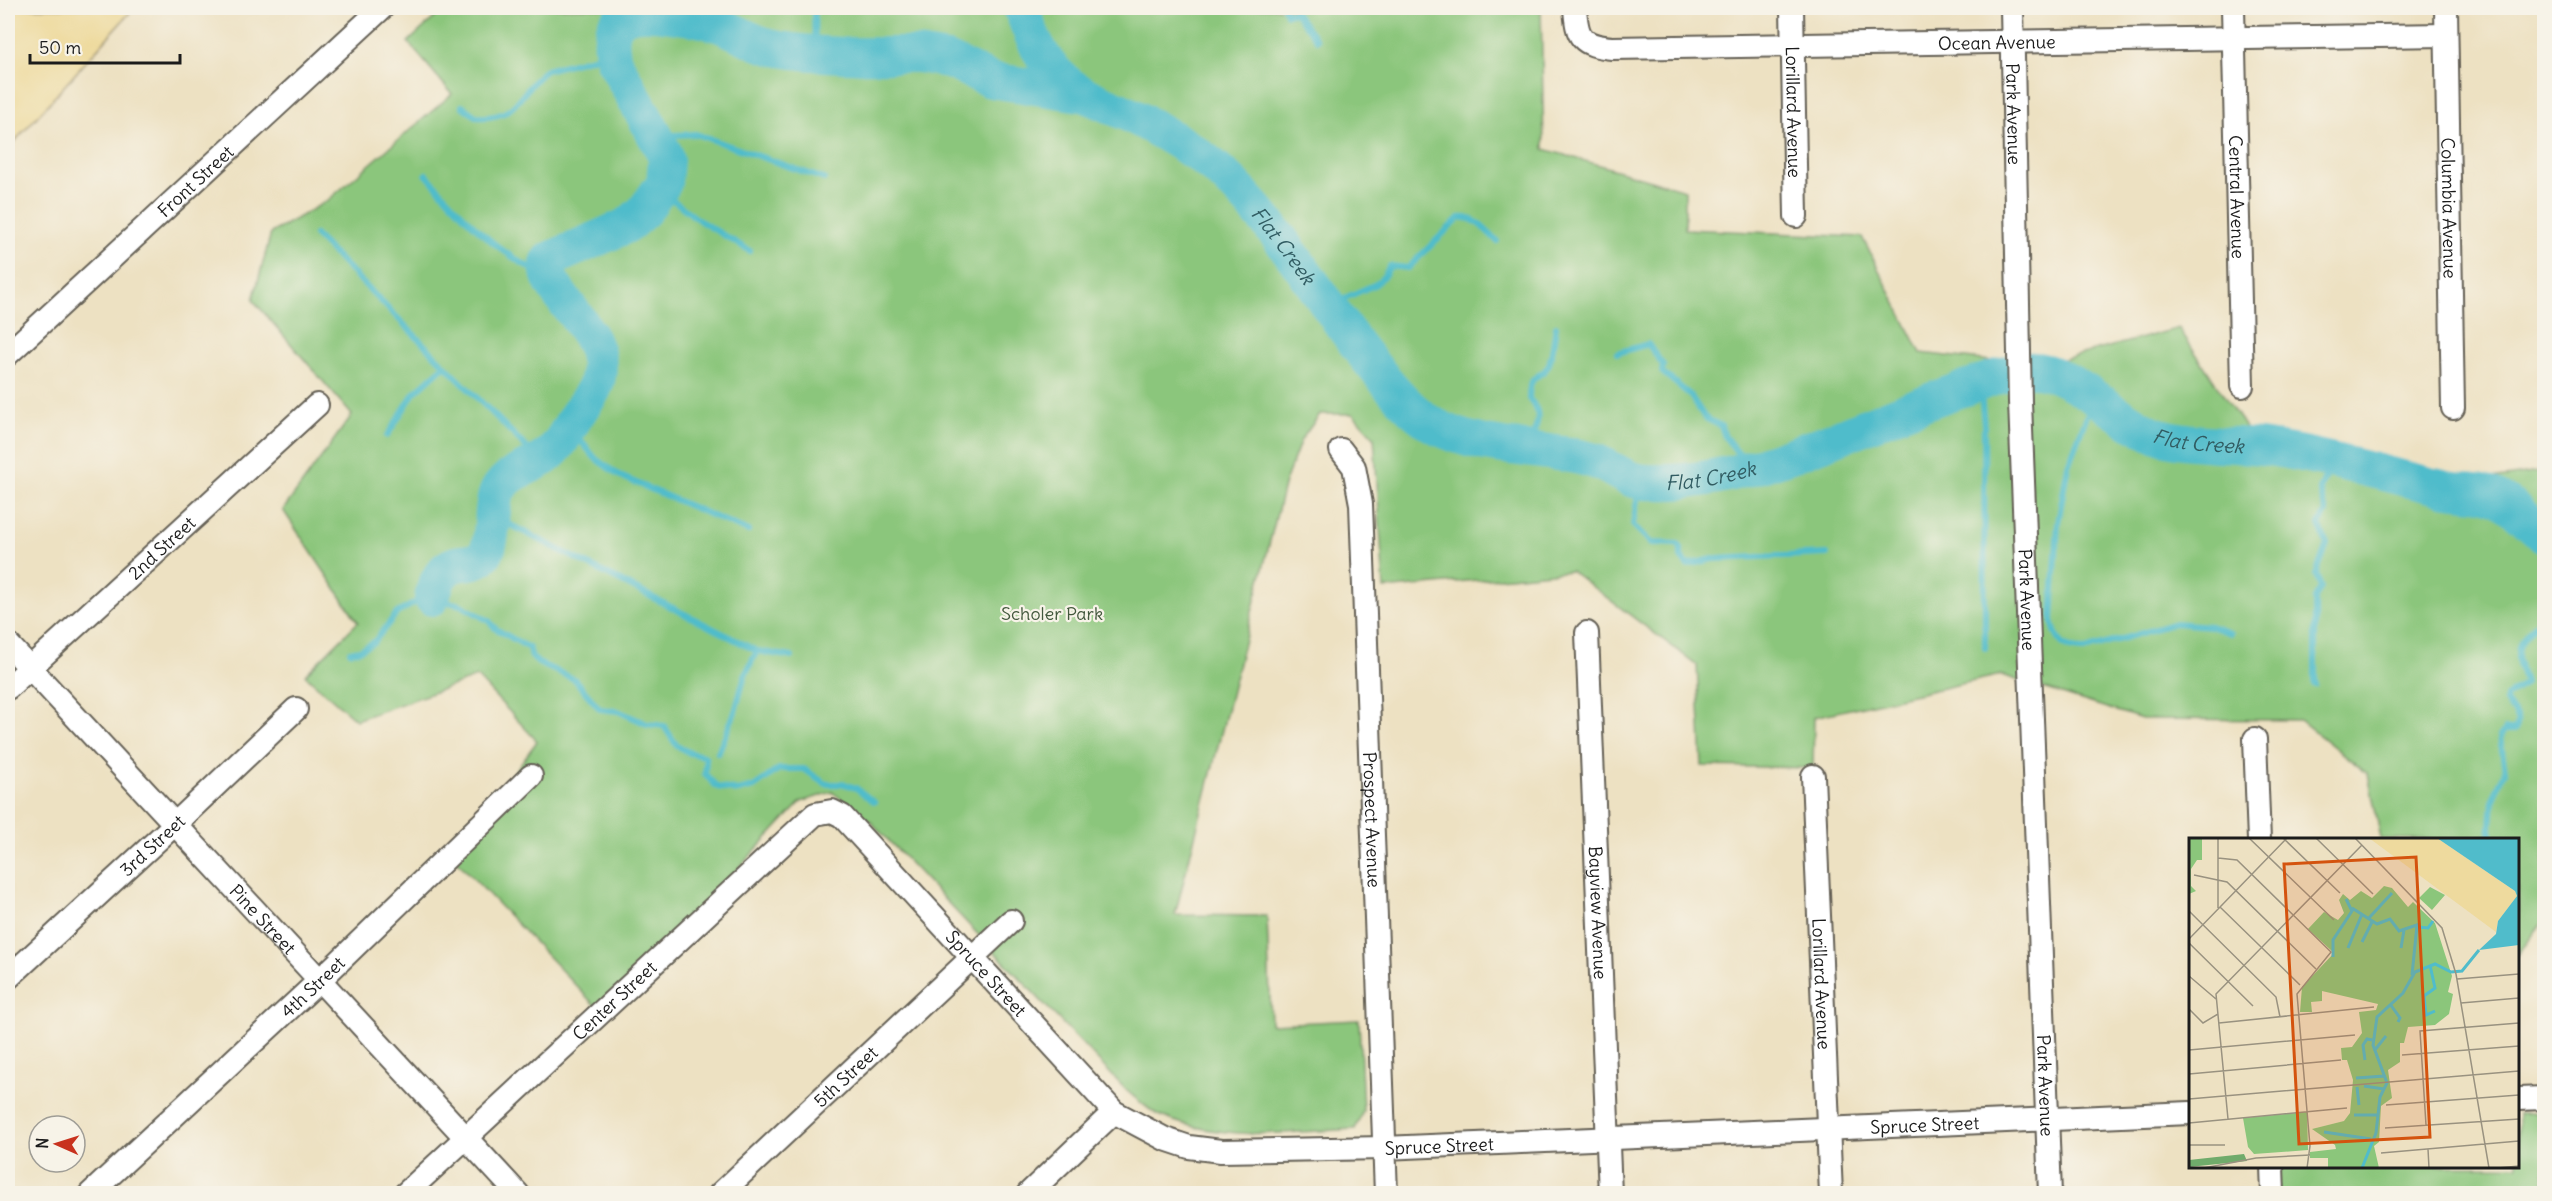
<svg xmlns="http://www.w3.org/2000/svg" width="2552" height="1201" viewBox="0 0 2552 1201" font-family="Delius,sans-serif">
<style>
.green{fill:#8bc67b;stroke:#54714c;stroke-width:1.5}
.sand{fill:#eeda9e;stroke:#857b5d;stroke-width:1.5}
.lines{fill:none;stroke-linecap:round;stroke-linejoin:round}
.stream{stroke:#50bccb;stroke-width:6}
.river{stroke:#50bccb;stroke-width:36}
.minor-casing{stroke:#656156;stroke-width:26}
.minor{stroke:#fff;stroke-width:22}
.labels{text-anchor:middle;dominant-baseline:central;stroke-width:4.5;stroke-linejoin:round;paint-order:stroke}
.street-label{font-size:18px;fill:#1c1c1c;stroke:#f7f3e8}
.park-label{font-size:18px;fill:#43583d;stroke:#f7f3e8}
.water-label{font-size:20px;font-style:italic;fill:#315c62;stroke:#f7f3e8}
.inset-river{fill:none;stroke:#50bccb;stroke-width:3}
.inset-road{fill:none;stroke:#999280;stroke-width:1.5}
.view{fill:#d4530e;fill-opacity:0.15;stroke:#d4530e;stroke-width:3}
.inset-edge{fill:none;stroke:#1c1c1c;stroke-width:3}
</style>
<rect width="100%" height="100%" fill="#f7f3e8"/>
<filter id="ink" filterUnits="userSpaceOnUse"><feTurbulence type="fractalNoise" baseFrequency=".0167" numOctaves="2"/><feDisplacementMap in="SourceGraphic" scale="12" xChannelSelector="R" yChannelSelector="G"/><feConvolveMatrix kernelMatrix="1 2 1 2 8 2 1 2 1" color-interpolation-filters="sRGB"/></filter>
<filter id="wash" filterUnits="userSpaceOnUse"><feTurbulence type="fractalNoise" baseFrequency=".008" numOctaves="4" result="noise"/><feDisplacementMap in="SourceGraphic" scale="24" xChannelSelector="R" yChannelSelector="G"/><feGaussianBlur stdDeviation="1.35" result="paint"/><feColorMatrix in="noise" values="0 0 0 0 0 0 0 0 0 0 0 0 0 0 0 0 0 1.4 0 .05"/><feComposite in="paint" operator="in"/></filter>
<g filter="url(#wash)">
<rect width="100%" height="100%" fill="#ede1c2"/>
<!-- green -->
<path class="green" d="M445 8H1541L1544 149 1685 190V229L1862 237 1921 353 2000 362 2060 360 2179 328 2246 429 2479 481 2544 471V920L2518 955V840L2381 839 2368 774 2300 720 2142 719 2001 675 1814 717 1813 768 1702 766 1697 665 1571 571 1384 589 1374 437 1353 414H1320L1301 440 1285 482 1175 915 1267 916 1271 1024 1359 1020 1363 1111 1355 1129C1290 1132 1218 1143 1157 1114 1147 1109 1137 1099 1127 1091L869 820 832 792 801 802 602 1013 453 857 537 741 477 677 356 720 305 675 358 622 283 510 352 415 253 300 271 233 327 201 452 94 408 42Z
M2518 1113H2544V1193H2273L2272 1167 2518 1166Z"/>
<!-- sand -->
<path class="sand" d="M8 8H134L8 149Z"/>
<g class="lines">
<!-- stream -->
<path class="stream" d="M814 8 815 54
M1284 8 1287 14 1295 12 1317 40
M634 12 635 8
M462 106 477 117C520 120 518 91 546 70L612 53
M658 142 674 135 696 134 824 179
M426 174C462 216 497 254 548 277
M660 190 700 221 750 251
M315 235 540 461
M1327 306 1376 284 1384 276 1390 266 1408 268 1459 218C1475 215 1486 231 1497 241
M1617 353 1648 344 1663 365 1662 372 1690 395 1705 418 1721 426 1725 437 1750 468
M1980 383 1984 425 1985 648
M2094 397 2068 465 2058 523 2052 620C2056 640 2063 651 2085 650L2175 623 2210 626 2230 633
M570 428 596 459 620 476 748 531
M387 436 414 393 445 365
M1528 449C1534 430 1546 414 1529 399 1529 369 1543 380 1549 364 1553 352 1554 338 1556 326
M1640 482 1633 525 1651 543 1678 544 1681 549V557L1687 565 1713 559 1827 554
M493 516 757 651 792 657
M350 652 360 650 374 642 397 613 420 600 432 598 461 605 489 621 496 629 529 648 532 657 538 663 574 679 600 709 618 711 647 724 664 726 677 746 690 753 704 756 706 759 705 774 717 787 738 791 754 787 779 769H804L826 784H845L856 788 874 802
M2315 685V598L2321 588 2316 574 2327 544 2319 525 2326 512 2320 490 2331 462
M718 753 735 712 745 675 757 651
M2490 840 2493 799 2505 771 2500 736 2505 730H2515C2522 719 2512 711 2506 702V697L2525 683C2524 677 2520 671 2519 664 2514 641 2528 634 2541 618L2544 545"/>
<!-- river -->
<g class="river">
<path id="s1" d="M1021 8C1028 24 1033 42 1043 56 1069 96 1100 99 1138 119 1172 137 1206 157 1233 184 1288 239 1326 309 1375 368 1392 388 1409 410 1432 424 1473 448 1525 447 1570 455 1582 457 1594 460 1604 465 1618 472 1629 481 1645 482 1749 488 1862 422 1960 390 1982 383 2005 372 2028 370 2068 366 2124 427 2163 437 2194 445 2228 443 2260 447 2322 455 2382 474 2443 488 2460 492 2480 490 2495 497 2514 506 2529 522 2544 536"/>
<path d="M432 598C436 581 442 565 462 563 469 562 477 562 483 556 496 543 489 506 498 490 508 472 531 468 546 457 562 445 568 428 578 413 584 404 591 396 595 386 617 332 536 293 549 260L628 225 644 211 664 183 666 160 664 152 614 61C603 12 632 9 671 15 688 17 704 19 720 25 740 33 759 46 780 49 826 57 872 55 918 55L947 60 991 80 1080 94"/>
</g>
</g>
</g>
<g filter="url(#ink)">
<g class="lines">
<defs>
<g id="minor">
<path id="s2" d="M1575 8C1577 38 1581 45 1612 48L2446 35"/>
<path id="s3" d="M1792 8 1796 216"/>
<path id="s4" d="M2012 8 2020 402 2050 1194"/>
<path id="s5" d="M2233 8 2242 386"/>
<path id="s6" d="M2446 8 2453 408"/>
<path id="s7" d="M8 354 382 8"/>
<path id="s8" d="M1341 450 1354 467 1361 504 1386 1194"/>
<path id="s9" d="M1587 633 1610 1194"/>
<path id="s10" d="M8 644 518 1194"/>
<path id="s11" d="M8 688 317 405"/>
<path d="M2255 739 2259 840"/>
<path id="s12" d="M1813 776 1831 1194"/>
<path id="s13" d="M8 978 175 824 296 709"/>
<path d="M2518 1099 2544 1098"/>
<path d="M2272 1166 2273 1194"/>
<path id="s14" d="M90 1194 320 980 531 776"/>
<path id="s15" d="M405 1194 815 814 832 811 842 816 1114 1112 1165 1139 1189 1147 1221 1151 1384 1148 2190 1113"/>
<path id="s16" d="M720 1194 1011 921"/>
<path d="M1028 1194 1114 1112"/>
</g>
</defs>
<!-- minor casing -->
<use href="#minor" class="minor-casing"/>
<!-- minor -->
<use href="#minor" class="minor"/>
</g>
</g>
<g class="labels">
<!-- street labels -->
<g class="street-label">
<text stroke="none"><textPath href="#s2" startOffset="448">Ocean Avenue</textPath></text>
<text stroke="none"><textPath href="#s3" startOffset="104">Lorillard Avenue</textPath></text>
<text stroke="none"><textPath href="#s4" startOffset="106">Park Avenue</textPath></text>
<text stroke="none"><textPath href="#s7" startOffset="255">Front Street</textPath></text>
<text stroke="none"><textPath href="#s5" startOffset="189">Central Avenue</textPath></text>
<text stroke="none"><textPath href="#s6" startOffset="200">Columbia Avenue</textPath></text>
<text stroke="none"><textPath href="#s11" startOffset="208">2nd Street</textPath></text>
<text stroke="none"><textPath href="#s4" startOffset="592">Park Avenue</textPath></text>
<text stroke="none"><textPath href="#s8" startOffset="375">Prospect Avenue</textPath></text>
<text stroke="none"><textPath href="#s13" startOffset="196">3rd Street</textPath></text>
<text stroke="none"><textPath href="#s9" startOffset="280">Bayview Avenue</textPath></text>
<text stroke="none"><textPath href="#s10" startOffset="375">Pine Street</textPath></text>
<text stroke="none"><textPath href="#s15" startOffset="801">Spruce Street</textPath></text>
<text stroke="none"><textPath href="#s12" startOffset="208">Lorillard Avenue</textPath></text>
<text stroke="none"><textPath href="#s14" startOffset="304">4th Street</textPath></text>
<text stroke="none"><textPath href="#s15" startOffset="285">Center Street</textPath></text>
<text stroke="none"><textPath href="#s16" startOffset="172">5th Street</textPath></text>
<text stroke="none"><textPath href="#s4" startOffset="1078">Park Avenue</textPath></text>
<text stroke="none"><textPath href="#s15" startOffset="1809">Spruce Street</textPath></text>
<text stroke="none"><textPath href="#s15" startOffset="1323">Spruce Street</textPath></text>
</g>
<!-- park labels -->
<g class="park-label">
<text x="1052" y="613">Scholer Park</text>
</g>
<!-- water labels -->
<g class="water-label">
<text stroke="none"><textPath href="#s1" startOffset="364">Flat Creek</textPath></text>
<text stroke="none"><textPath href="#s1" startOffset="1410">Flat Creek</textPath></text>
<text stroke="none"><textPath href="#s1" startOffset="886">Flat Creek</textPath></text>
</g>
</g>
<!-- overview -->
<g transform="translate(2189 838)">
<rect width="330" height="330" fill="#ede1c2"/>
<path d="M0 0H13V22H8L2 31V48L7 53 0 56ZM195 48 203 50 219 69 224 64 246 85 263 138 259 154 264 156 260 176 246 187 219 189 215 205H211V224L199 232 203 260 192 268 190 304 185 308 190 330H139V320H121V314L147 311 146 307 123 291 155 283 161 275 164 242 158 222H153L152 210 163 209 173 195 170 174 187 172 189 166 133 153V163L122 164 123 174H111L113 149 145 115 119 91 135 74 149 82 155 75 150 62 154 56 161 62 172 53 183 60ZM241 49 256 57 243 72 230 60ZM118 274 119 312 65 316 59 309 54 280Z" fill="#8bc67b"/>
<path d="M55 316 58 323 0 329V322Z" fill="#70ab6b"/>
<path d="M180 0H248L326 53 328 58 309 83 307 94Z" fill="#eeda9e"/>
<path d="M248 0H330V107L290 112 307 96 309 83 328 58 326 53Z" fill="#50bccb"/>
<path class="inset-river" d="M163 70 188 86 201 81 210 93 228 87 223 137M179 81 203 55M229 89 239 90 244 83M173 104 183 84M159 110 173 76M212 110 215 92M144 119V102L163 73 157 61M241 127 246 150 235 158 237 177 246 173M201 166 211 180 209 184M185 213 197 198M176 222 174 207 178 201 183 202M167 240 196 238M175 248 195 251M168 249 170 267M165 277H189M135 294 182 301M173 330 187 295 191 259 198 245 184 207 188 179 214 155 226 134 246 126 262 134 273 133 290 112"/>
<path class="inset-road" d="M60 0 145 82M94 0 151 55M127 0 184 56M166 0 253 90 267 136 300 330M29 20 48 22 142 114 108 156 121 308 118 330M5 37 38 44 127 131M31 69 111 147M29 70V0M0 73 87 159 91 179M0 101 98 0M0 105 64 168M0 138 27 161M268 141 330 136M272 165 330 160M0 171 14 185 29 176M30 185 185 169M0 212 166 197M213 217 330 208M0 236 152 222M0 261 330 233M197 267 330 257M39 281 27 156 173 7M0 285 158 270M237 287 231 193 330 185M196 290 330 281M0 307H36M239 311 240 330M192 315 330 303M15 330 67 320 121 317M309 330 330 328"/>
<path class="view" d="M227 19 241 299 110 306 95 26Z"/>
<rect width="330" height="330" class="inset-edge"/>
</g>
<!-- margin -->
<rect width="2552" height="1201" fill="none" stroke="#f7f3e8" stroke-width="30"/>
<!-- north arrow -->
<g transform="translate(57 1144) rotate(273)"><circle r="28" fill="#f7f3e8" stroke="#9f9d96" stroke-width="1.5"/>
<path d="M0-4.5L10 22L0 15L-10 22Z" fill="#c8321e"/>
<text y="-9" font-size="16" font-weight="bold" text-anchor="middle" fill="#1c1c1c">N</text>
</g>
<!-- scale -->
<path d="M30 54v9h150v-9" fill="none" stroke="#1c1c1c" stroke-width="3"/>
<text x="39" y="54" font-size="18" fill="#1c1c1c" stroke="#f7f3e8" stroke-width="4.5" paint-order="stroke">50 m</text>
</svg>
